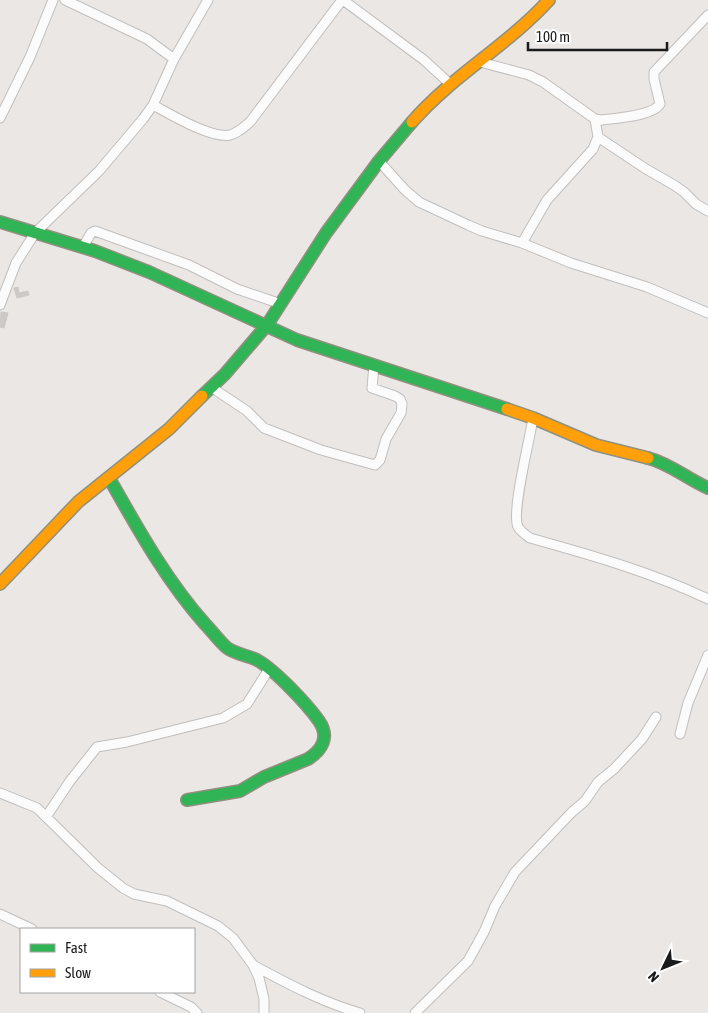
<svg xmlns="http://www.w3.org/2000/svg" width="708" height="1013" viewBox="0 0 708 1013" font-family="'Asap Condensed',sans-serif">
<style>
.building{fill:#ccc9c7;stroke:#ccc9c6}
.lines{fill:none;stroke-linecap:round;stroke-linejoin:round}
.street-casing{stroke:#c1bfbe;stroke-width:11}
.fast-casing{stroke:#90907e;stroke-width:14}
.slow-casing{stroke:#90907e;stroke-width:14}
.street{stroke:#fcfbfb;stroke-width:9}
.fast{stroke:#30b455;stroke-width:11}
.slow{stroke:#ff9f0a;stroke-width:11}
</style>
<rect width="100%" height="100%" fill="#eae7e4"/>
<!-- building -->
<path class="building" d="M18 287 19 293 28 291 29 295 17 298 14 288Z
M1 312 8 313 4 328 0 327Z"/>
<g class="lines">
<defs>
<path id="street" d="M65 0 147 39 174 59
M343 0 424 60 450 84
M480 62 529 75 543 82 595 119 602 120C616 118 653 116 660 104L654 79V72L708 15
M153 105C170 114 211 139 230 135 238 133 244 127 250 122L342 0
M0 118 30 57 53 0
M598 137 646 169 674 185 684 192 696 204 708 211
M379 161 405 190 419 202 468 225 482 231 522 243 571 263 647 287 708 313
M522 243 547 200 593 149 598 137 595 119
M83 247 91 233 95 231 189 265 237 289 281 304
M0 305 16 263 35 233 99 171 143 119 153 105 174 59 208 0
M211 387 247 411 264 428 321 450 375 465 380 460 386 439 401 413 402 404 400 399 395 396 372 388 374 365
M533 418C530 439 511 512 518 527 521 532 526 535 530 538 591 555 651 572 708 599
M680 734 688 703 708 655
M0 793 37 808 98 868 123 888 134 894 167 901 218 926 233 938 253 965 259 978 264 999V1013
M46 817 70 781 97 747 127 742 223 718 247 704 269 669
M0 914 32 929
M253 965C288 984 322 1002 360 1013
M160 992 191 1007 197 1013
M415 1013 468 961 484 932 495 906 515 872 572 812 585 801 598 782 614 769 642 739 656 717"/>
<path id="fast" d="M0 222 95 251 149 272 297 340 507 409
M202 396 225 374 267 325 326 233 379 161 412 122
M648 458C671 464 687 479 708 488
M109 478C138 529 166 580 205 624 212 631 218 640 226 647 234 654 247 655 257 660 275 670 307 704 319 721 330 737 322 750 308 759L264 777 240 791 187 800"/>
<path id="slow" d="M412 122C453 75 507 46 549 0
M507 409 533 418 596 445 648 458
M0 584 78 502 169 429 202 396"/>
</defs>
<!-- street casing -->
<use href="#street" class="street-casing"/>
<!-- fast casing -->
<use href="#fast" class="fast-casing"/>
<!-- slow casing -->
<use href="#slow" class="slow-casing"/>
<!-- street -->
<use href="#street" class="street"/>
<!-- fast -->
<use href="#fast" class="fast"/>
<!-- slow -->
<use href="#slow" class="slow"/>
</g>
<!-- legend -->
<rect x="20" y="928" width="175" height="65" fill="#ffffff" stroke="#a4a4a4"/>
<rect x="30" y="944" width="25" height="8" fill="#30b455" stroke="#a4a4a4"/>
<text x="65" y="953" font-size="15" fill="#1b1b1b">Fast</text>
<rect x="30" y="969" width="25" height="8" fill="#ff9f0a" stroke="#a4a4a4"/>
<text x="65" y="978" font-size="15" fill="#1b1b1b">Slow</text>
<!-- north arrow -->
<g transform="translate(663 968) rotate(227)" stroke="#ffffff" stroke-width="4" paint-order="stroke">
<path d="M0-4L9 19L0 12L-9 19Z" fill="#1b1b1b"/>
<text y="-8" font-size="14" font-weight="bold" text-anchor="middle" fill="#1b1b1b">N</text>
</g>
<!-- scale -->
<path d="M528 42v8h139v-8" fill="none" stroke="#1b1b1b" stroke-width="2.5"/>
<text x="536" y="42" font-size="15" fill="#1b1b1b" stroke="#ffffff" stroke-width="4" paint-order="stroke">100 m</text>
</svg>
